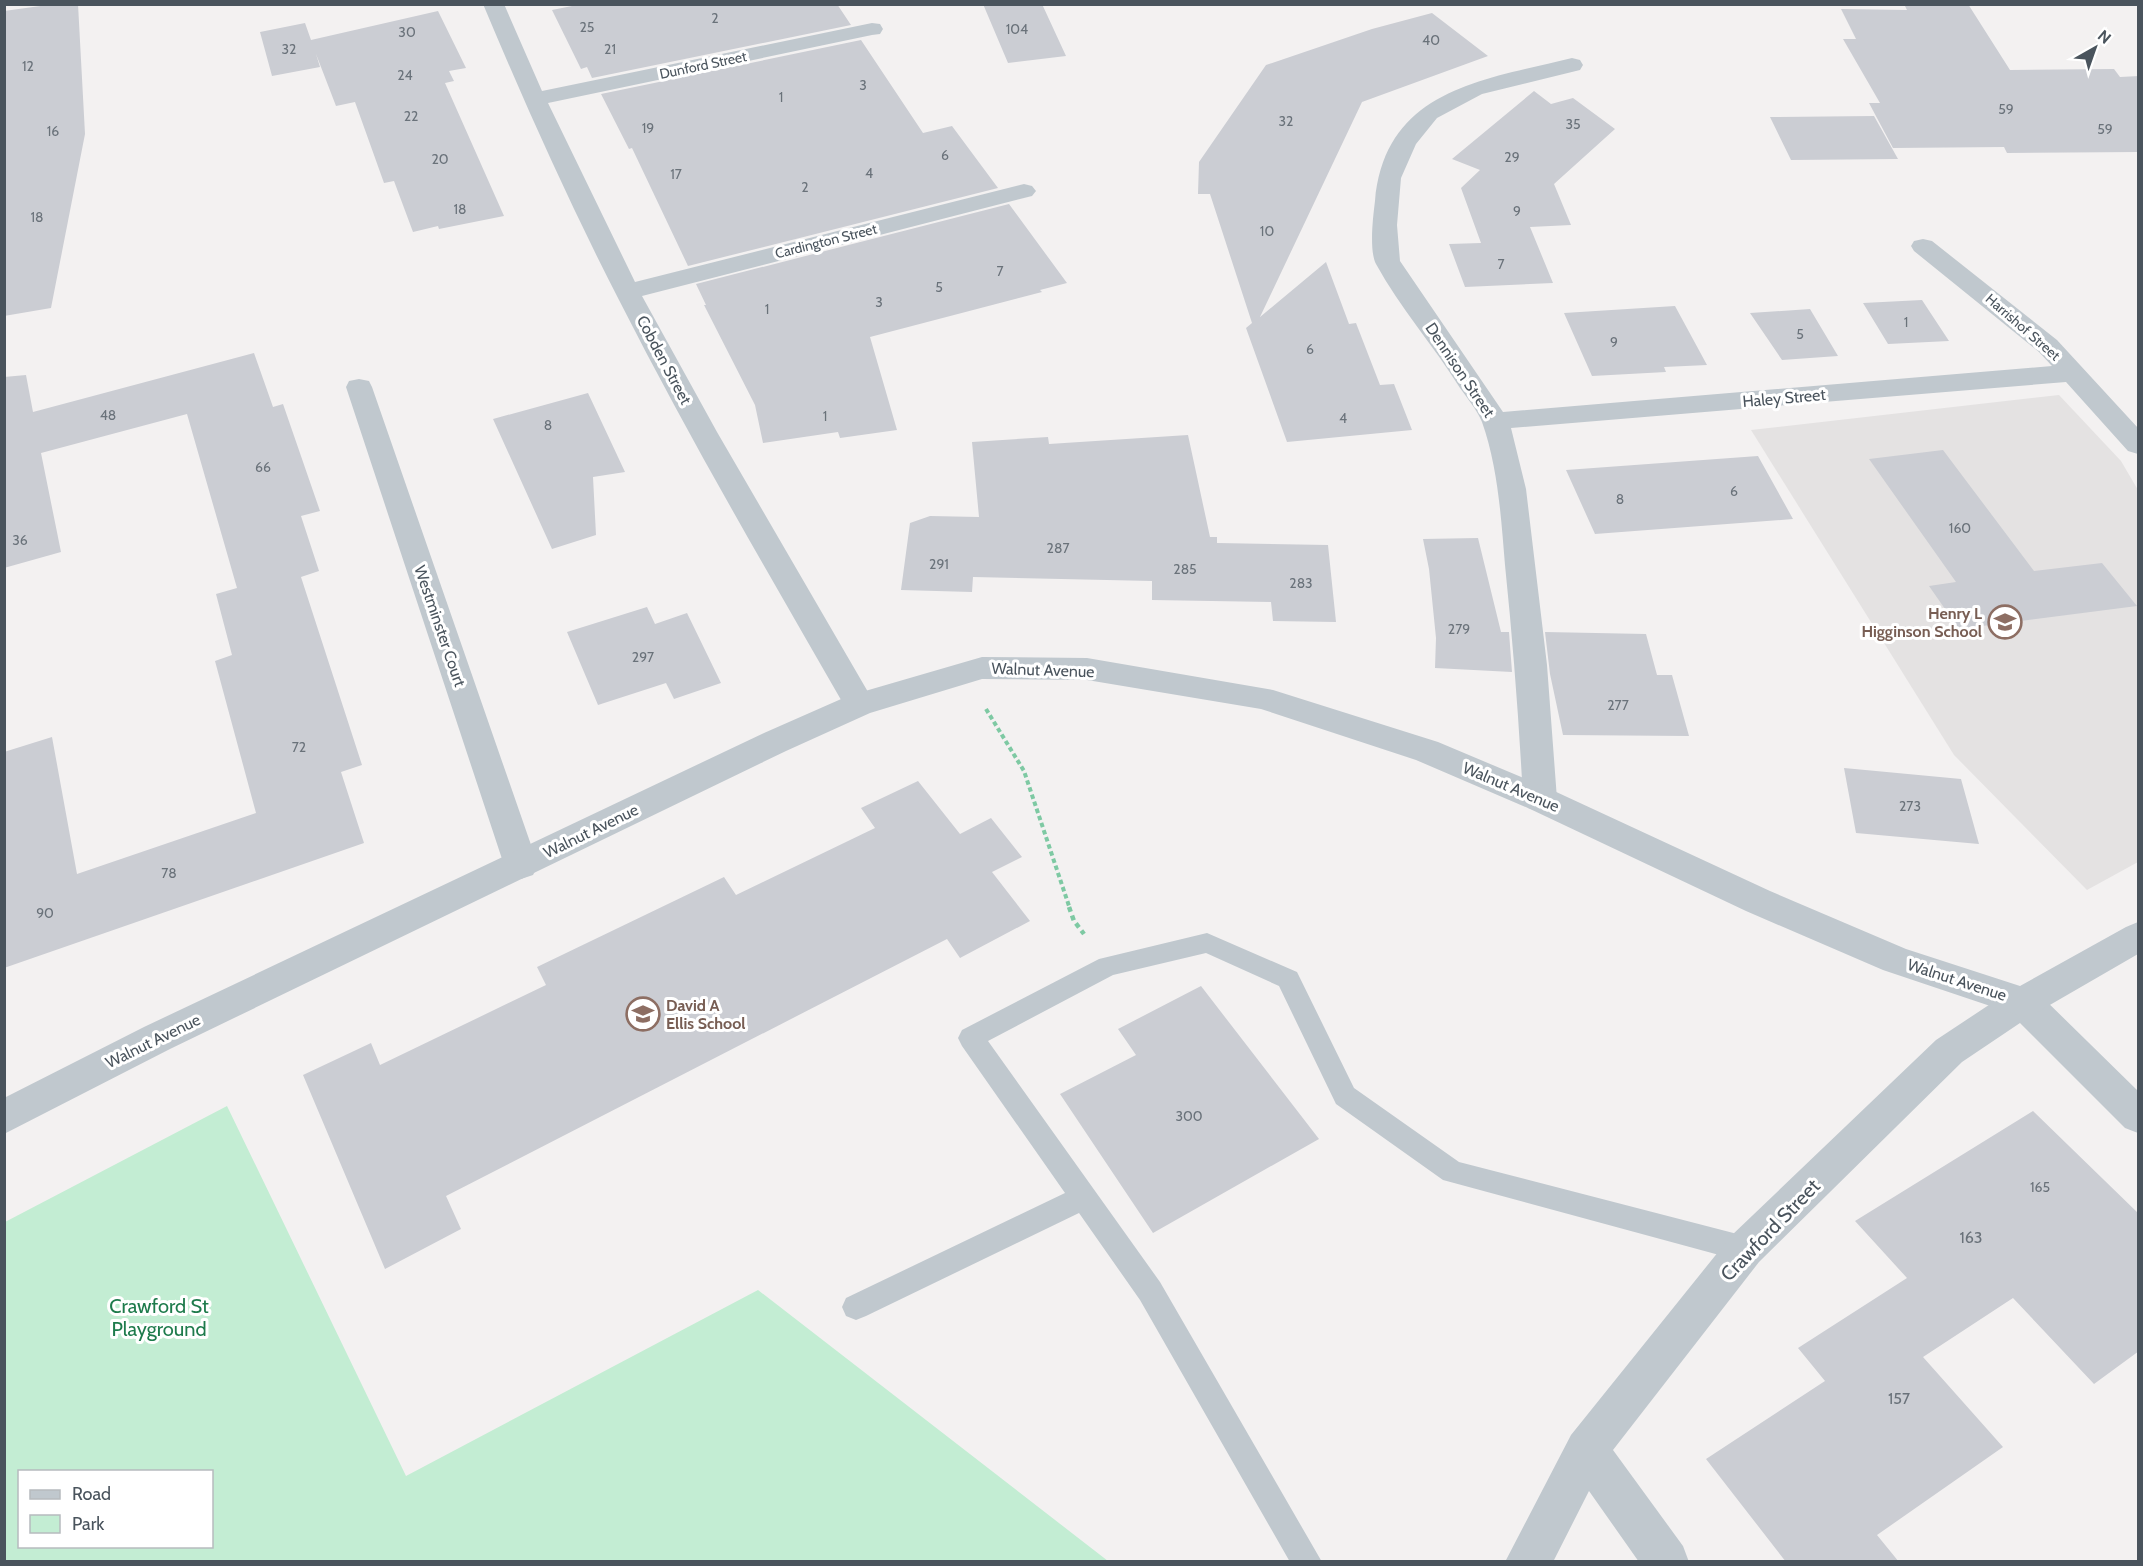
<svg xmlns="http://www.w3.org/2000/svg" width="2143" height="1566" viewBox="0 0 2143 1566" font-family="Cabin,sans-serif">
<style>
.education{fill:#e4e2e2}
.green{fill:#c3edd3;fill-rule:evenodd}
.building{fill:#cbcdd3}
.lines{fill:none;stroke-linecap:round;stroke-linejoin:round}
.path-far1{stroke:#7ec9a3;stroke-width:4;stroke-dasharray:4.5 3;stroke-linecap:butt}
.path{stroke:#7ec9a3;stroke-width:4.5;stroke-dasharray:5 4;stroke-linecap:butt}
.service{fill:#c0c8ce;fill-rule:evenodd}
.minor{fill:#c0c8ce;fill-rule:evenodd}
.tertiary{fill:#c0c8ce;fill-rule:evenodd}
.labels{text-anchor:middle;dominant-baseline:central;stroke-width:6;stroke-linejoin:round;paint-order:stroke}
.number-label{font-size:14px;fill:#6a727a}
.far-street-label{font-size:14px;fill:#4a545d;stroke:#fff}
.street-label{font-size:16px;fill:#4a545d;stroke:#fff}
.education-label{font-size:16px;font-weight:bold;fill:#785e54;stroke:#fff;text-anchor:end}
.near-number-label{font-size:16px;fill:#6a727a}
.near-street-label{font-size:20px;fill:#4a545d;stroke:#fff}
.near-park-label{font-size:20px;fill:#1e7b4c;stroke:#fff}
</style>
<rect width="100%" height="100%" fill="#f3f1f1"/>
<!-- education -->
<path class="education" d="M2059 395 2121 461 2138 490V862L2087 890 1954 755 1751 430Z"/>
<!-- green -->
<path class="green" d="M227 1106 406 1476 758 1290 1108 1561H5V1222ZM20 1472H212V1546H20Z"/>
<!-- building -->
<path class="building" d="M55 4H78L85 134 51 308 4 316V11Z
M582 4H837L851 25 592 78 587 67 581 69 552 10Z
M983 4H1042L1066 56 1008 63Z
M1904 4H1968L2010 70 2114 69 2120 77 2139 76V152L2007 153 2004 147 1893 148 1869 103H1880L1843 39H1856L1841 9 1907 10Z
M438 11 466 68 449 71 454 81 445 83 504 216 439 229 438 226 413 232 394 181 384 183 355 102 336 106 316 54 320 67 272 76 260 32 305 23 311 40Z
M1432 13 1488 56 1362 102 1260 317 1326 262 1349 324 1356 323 1380 385 1394 384 1412 430 1287 442 1246 328 1252 323 1210 194H1198L1199 162 1266 65 1372 29Z
M861 40 923 133 952 126 998 188 688 266 632 148 629 149 601 94Z
M1534 91 1551 104 1573 98 1615 129 1554 184 1571 225 1530 227 1553 283 1465 287 1449 244 1481 243 1461 188 1480 170 1452 159Z
M1874 116 1898 159 1791 160 1770 117Z
M1009 204 1067 283 1040 290 1042 292 870 337 897 430 840 438 838 432 763 443 755 405 704 305H706L696 284Z
M1922 300 1949 341 1888 344 1863 303Z
M1675 306 1707 365 1664 367 1666 372 1592 376 1564 313Z
M1810 309 1838 356 1782 360 1750 313Z
M254 353 273 407 283 404 320 511 301 516 319 571 301 577 362 765 341 772 364 843 4 968V752L52 737 77 874 256 813 215 661 232 655 216 594 237 588 187 414 41 453 61 552 4 568V377L26 375 33 412Z
M588 393 625 472 593 477 596 535 552 549 493 419Z
M1188 435 1210 537H1217V543L1328 545 1336 622 1273 621 1271 602 1152 600V581L973 577 972 592 901 590 910 523 930 516 979 517 972 442 1048 437 1049 444Z
M1943 450 2034 571 2102 563 2137 606 1959 629 1929 586 1956 582 1869 459Z
M1758 456 1793 519 1595 534 1566 470Z
M1478 538 1501 632H1509L1512 672 1435 668 1436 638 1429 569 1423 539Z
M647 607 655 624 687 613 721 683 674 699 666 683 598 705 567 632Z
M1545 632 1646 634 1657 675H1672L1689 736 1563 735 1550 674Z
M1844 768 1961 779 1979 844 1856 833Z
M918 781 960 834 991 818 1022 857 992 872 1030 921 960 958 947 939 446 1196 461 1229 385 1269 303 1075 371 1043 380 1065 546 985 537 967 724 877 736 895 875 828 861 808Z
M1201 986 1319 1139 1153 1233 1060 1094 1136 1055 1118 1029Z
M2033 1111 2139 1214V1351L2094 1384 2013 1298 1923 1357 2003 1447 1877 1535 1899 1562H1786L1706 1459 1825 1381 1798 1348 1907 1278 1855 1221Z"/>
<g class="lines">
<!-- path-far1 -->
<path class="path-far1" d="M986 709 1024 771 1070 909"/>
<!-- path -->
<path class="path" d="M1069 907 1074 921 1084 934"/>
<!-- service -->
<path class="service" d="M1207 933 1297 972 1354 1088 1459 1162 1745 1236 1755 1240 1759 1249 1755 1258 1745 1262 1443 1180 1336 1104 1279 986 1206 953 1113 975 988 1041 1160 1282 1322 1562H1290L1140 1300 1079 1213 866 1316 856 1320 846 1316 842 1307 846 1298 1065 1193 962 1046 958 1038 962 1030 1099 959Z"/>
<!-- minor -->
<path class="minor" d="M483 4H504L542 91 872 23 880 24 883 29 880 34 872 35 548 103 635 282 1024 184 1032 186 1036 191 1032 196 642 296 717 432 875 704 870 712 859 716 848 712C770 576 690 440 619 300 569 203 525 104 483 4Z
M1572 58 1580 60 1583 65 1580 70 1482 94 1437 118 1416 144 1401 178 1397 225 1400 261 1503 412 2052 366 2039 352 1914 251 1911 246 1914 241 1923 239 1932 241 2057 340 2138 428V454L2128 451 2066 382 1511 428 1526 489 1547 665 1557 799 1552 808 1540 812 1528 808 1523 799C1519 721 1513 643 1505 565 1501 517 1498 467 1482 422 1477 410 1467 398 1460 388 1434 346 1400 308 1376 264 1369 251 1373 217 1375 201 1385 89 1483 80 1572 58Z
M359 379 369 381 372 387 538 865 533 875 521 879 509 875 504 865 346 387 349 381Z
M2023 987 2036 991 2138 1091V1133L2125 1128 2020 1023 1962 1062 1759 1262 1613 1450 1683 1546 1689 1562H1639L1589 1491 1553 1562H1505L1571 1435 1731 1236 1936 1040 2010 991Z"/>
<!-- tertiary -->
<path class="tertiary" d="M982 657 1087 658 1273 690 1438 742 1552 790 1770 891 1906 949 2020 986 2126 927 2138 922V954L2036 1013 2023 1017 1883 970 1746 911 1528 808 1416 760 1261 709 1087 680 982 679 870 713 786 751 170 1049 4 1134V1098L144 1027 764 733 848 696Z"/>
</g>
<!-- icons -->
<defs>
<symbol id="school-ring" viewBox="-11 -11 22 22"><circle r="9.5" fill="#fff" stroke="#8d6e63" stroke-width="1.5"/><path d="M0-5L7-2L0 1L-7-2ZM-4 1L0 2.5L4 1V4Q0 6-4 4Z" fill="#8d6e63"/></symbol>
</defs>
<g fill-rule="evenodd">
<use href="#school-ring" x="1986" y="603" width="38" height="38"/>
<use href="#school-ring" x="624" y="995" width="38" height="38"/>
</g>
<g class="labels">
<!-- number labels -->
<g class="number-label">
<text x="715" y="18">2</text>
<text x="587" y="27">25</text>
<text x="1017" y="29">104</text>
<text x="407" y="32">30</text>
<text x="1431" y="40">40</text>
<text x="289" y="49">32</text>
<text x="610" y="49">21</text>
<text x="28" y="66">12</text>
<text x="405" y="75">24</text>
<text x="863" y="85">3</text>
<text x="781" y="97">1</text>
<text x="2006" y="109">59</text>
<text x="411" y="116">22</text>
<text x="1286" y="121">32</text>
<text x="1573" y="124">35</text>
<text x="648" y="128">19</text>
<text x="2105" y="129">59</text>
<text x="53" y="131">16</text>
<text x="945" y="155">6</text>
<text x="1512" y="157">29</text>
<text x="440" y="159">20</text>
<text x="869" y="173">4</text>
<text x="676" y="174">17</text>
<text x="805" y="187">2</text>
<text x="460" y="209">18</text>
<text x="1517" y="211">9</text>
<text x="37" y="217">18</text>
<text x="1267" y="231">10</text>
<text x="1501" y="264">7</text>
<text x="1000" y="271">7</text>
<text x="939" y="287">5</text>
<text x="879" y="302">3</text>
<text x="767" y="309">1</text>
<text x="1906" y="322">1</text>
<text x="1800" y="334">5</text>
<text x="1614" y="342">9</text>
<text x="1310" y="349">6</text>
<text x="108" y="415">48</text>
<text x="825" y="416">1</text>
<text x="1343" y="418">4</text>
<text x="548" y="425">8</text>
<text x="263" y="467">66</text>
<text x="1734" y="491">6</text>
<text x="1620" y="499">8</text>
<text x="1960" y="528">160</text>
<text x="20" y="540">36</text>
<text x="1058" y="548">287</text>
<text x="939" y="564">291</text>
<text x="1185" y="569">285</text>
<text x="1301" y="583">283</text>
<text x="1459" y="629">279</text>
<text x="643" y="657">297</text>
<text x="1618" y="705">277</text>
<text x="299" y="747">72</text>
<text x="1910" y="806">273</text>
<text x="169" y="873">78</text>
<text x="45" y="913">90</text>
<text x="1189" y="1116">300</text>
<text x="2040" y="1187">165</text>
</g>
<!-- far-street labels -->
<g class="far-street-label">
<text transform="translate(703 65) rotate(-12)">Dunford Street</text>
<text transform="translate(826 241) rotate(-14)">Cardington Street</text>
<text transform="translate(2023 327) rotate(41)">Harrishof Street</text>
</g>
<!-- street labels -->
<g class="street-label">
<text transform="translate(664 360) rotate(62)">Cobden Street</text>
<text transform="translate(1460 370) rotate(56)">Dennison Street</text>
<text transform="translate(1784 398) rotate(-5)">Haley Street</text>
<text transform="translate(440 626) rotate(71)">Westminster Court</text>
<text transform="translate(1043 670) rotate(2)">Walnut Avenue</text>
<text transform="translate(1511 787) rotate(23)">Walnut Avenue</text>
<text transform="translate(591 831) rotate(-26)">Walnut Avenue</text>
<text transform="translate(1957 980) rotate(18)">Walnut Avenue</text>
<text transform="translate(153 1041) rotate(-26)">Walnut Avenue</text>
</g>
<!-- education labels -->
<g class="education-label">
<text x="1982" y="613">Henry L<tspan x="1982" dy="18">Higginson School</tspan></text>
<text x="666" y="1005" text-anchor="start">David A<tspan x="666" dy="18">Ellis School</tspan></text>
</g>
<!-- near-number labels -->
<g class="near-number-label">
<text x="1971" y="1237">163</text>
<text x="1899" y="1398">157</text>
</g>
<!-- near-street labels -->
<g class="near-street-label">
<text transform="translate(1770 1230) rotate(-46)">Crawford Street</text>
</g>
<!-- near-park labels -->
<g class="near-park-label">
<text x="159" y="1306">Crawford St<tspan x="159" dy="23">Playground</tspan></text>
</g>
</g>
<!-- border -->
<rect width="2143" height="1566" fill="none" stroke="#4a545d" stroke-width="12"/>
<!-- legend -->
<rect x="18" y="1470" width="195" height="78" fill="#ffffff" stroke="#b7bbbe" stroke-width="1.5"/>
<rect x="30" y="1490" width="30" height="9" fill="#c0c8ce" stroke="#b7bbbe" stroke-width="1.5"/>
<text x="72" y="1500" font-size="18" fill="#4a545d">Road</text>
<rect x="30" y="1515" width="30" height="18" fill="#c3edd3" stroke="#b7bbbe" stroke-width="1.5"/>
<text x="72" y="1530" font-size="18" fill="#4a545d">Park</text>
<!-- north arrow -->
<g transform="translate(2095 48) rotate(40)" stroke="#ffffff" stroke-width="4.5" paint-order="stroke">
<path d="M0-4.5L10 22L0 15L-10 22Z" fill="#4a545d"/>
<text y="-9" font-size="16" font-weight="bold" text-anchor="middle" fill="#4a545d">N</text>
</g>
</svg>
